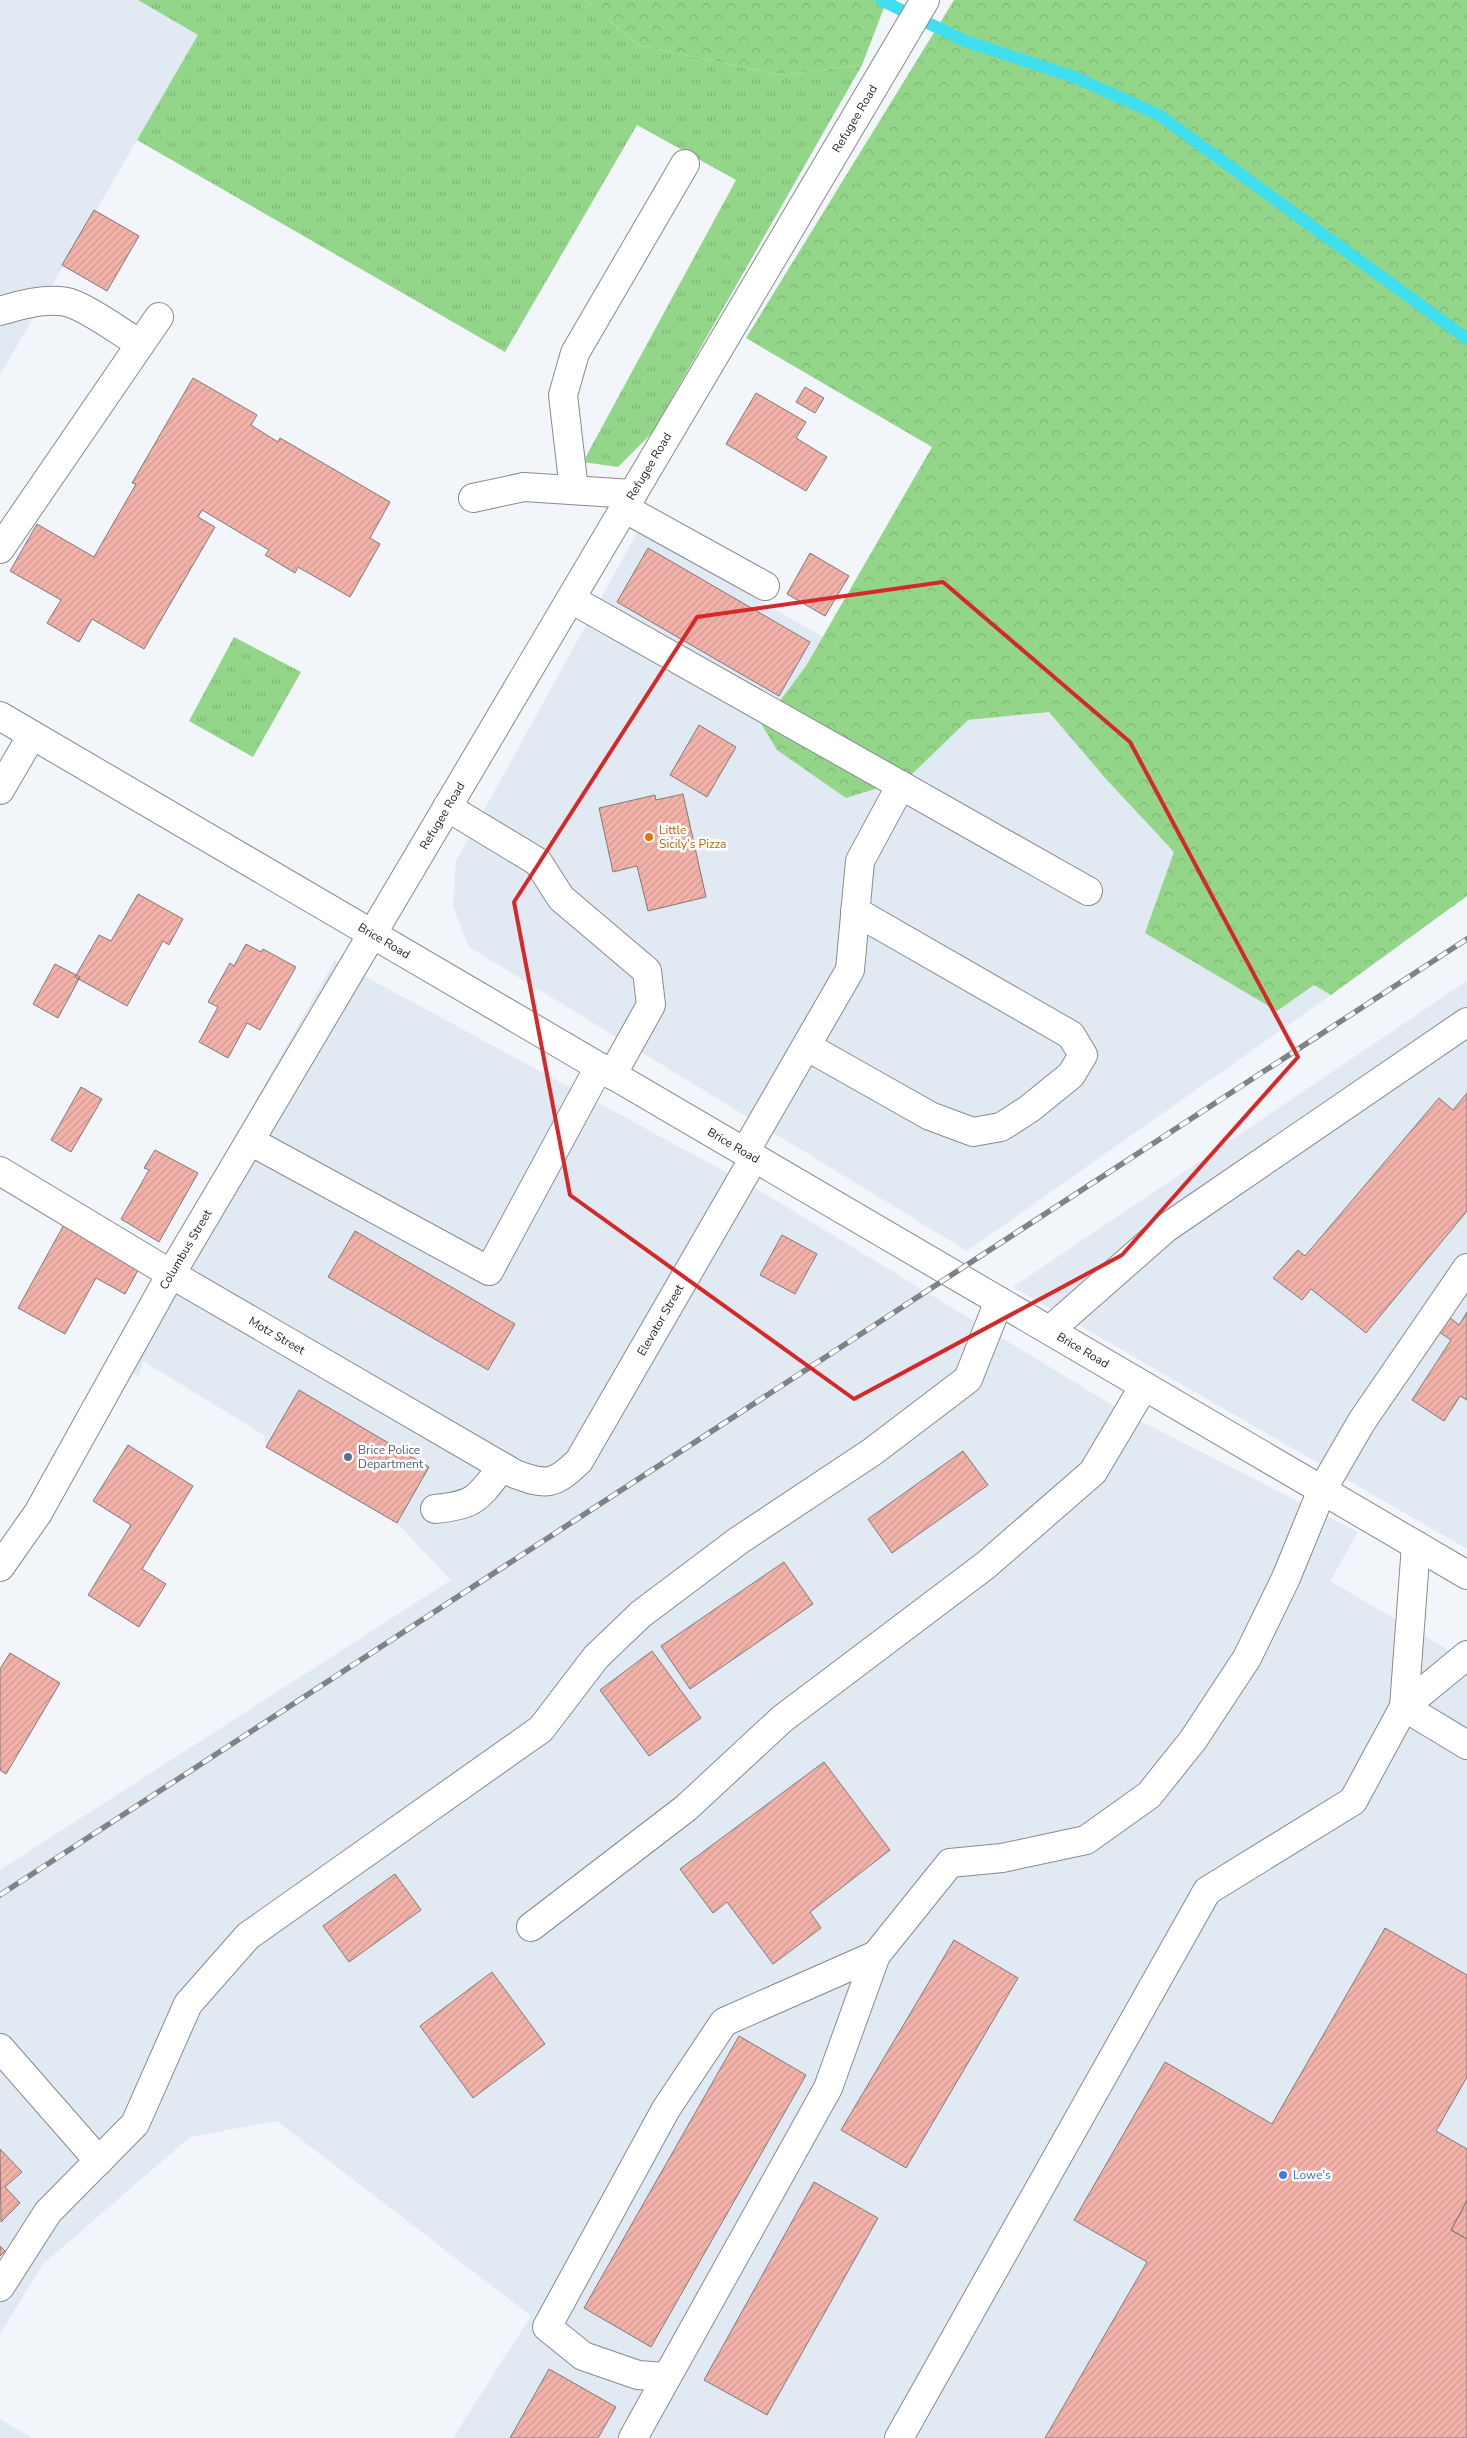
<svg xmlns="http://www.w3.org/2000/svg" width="1467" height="2438" viewBox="0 0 1467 2438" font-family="'Nunito Sans',sans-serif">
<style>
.built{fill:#e1e9f3}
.grass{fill:url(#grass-tufts)}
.forest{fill:url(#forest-crowns)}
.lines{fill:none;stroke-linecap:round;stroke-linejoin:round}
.stream{stroke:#40dfef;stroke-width:12}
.building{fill:url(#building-hatch);stroke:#7f7a79}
.minor-casing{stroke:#888b8e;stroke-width:30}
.major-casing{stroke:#888b8e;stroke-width:30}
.minor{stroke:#fff;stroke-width:28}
.major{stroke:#fff;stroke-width:28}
.rail-casing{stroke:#808385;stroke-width:5.5}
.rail{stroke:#fff;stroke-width:4;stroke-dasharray:11;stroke-linecap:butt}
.marked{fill:none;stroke:#d62828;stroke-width:4;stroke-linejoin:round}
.food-dot{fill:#e8710a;stroke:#fff;stroke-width:2}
.service-dot{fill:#5c6f8a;stroke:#fff;stroke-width:2}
.shop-dot{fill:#3f7fe0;stroke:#fff;stroke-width:2}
.labels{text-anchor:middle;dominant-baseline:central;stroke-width:5;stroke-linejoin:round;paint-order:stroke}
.street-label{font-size:12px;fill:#1e2021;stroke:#fff}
.food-label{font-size:12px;fill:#c56008;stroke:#fff;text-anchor:start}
.service-label{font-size:12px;fill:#4e5e75;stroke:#fff;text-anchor:start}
.shop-label{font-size:12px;fill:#366cbe;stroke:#fff;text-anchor:start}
</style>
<defs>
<pattern id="grass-tufts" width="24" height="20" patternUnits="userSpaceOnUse" patternTransform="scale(1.25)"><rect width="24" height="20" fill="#93d689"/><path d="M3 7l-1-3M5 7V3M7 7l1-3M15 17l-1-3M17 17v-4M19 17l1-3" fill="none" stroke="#7eb776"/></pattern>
<pattern id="forest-crowns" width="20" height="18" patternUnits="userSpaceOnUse" patternTransform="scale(1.25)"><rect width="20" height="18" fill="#93d689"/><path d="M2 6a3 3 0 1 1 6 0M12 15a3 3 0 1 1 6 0" fill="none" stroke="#7eb776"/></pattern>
<pattern id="building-hatch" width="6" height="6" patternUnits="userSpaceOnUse" patternTransform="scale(1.25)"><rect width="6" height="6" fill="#f2b2a9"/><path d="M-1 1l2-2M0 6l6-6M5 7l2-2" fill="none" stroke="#cf9991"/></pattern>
</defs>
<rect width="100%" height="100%" fill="#f2f5f9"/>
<!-- built -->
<path class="built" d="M0 0H138L199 34 0 375Z
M638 531 823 637 806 666 907 779 968 720 1049 712 1106 779 1174 852 1314 985 1331 995 967 1251 469 947 453 907 456 861Z
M335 960 757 1189 1127 1414 1358 1532 1330 1581 1467 1661V2438H453L531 2316 277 2121 190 2137 43 2264 0 2334V1870L451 1580 397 1523 266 1447 264 1435 143 1361 139 1377 111 1357Z
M1467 981V1549L1013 1287Z
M0 2419 32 2438H0Z"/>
<!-- grass -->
<path class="grass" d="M138 0H585L638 45 780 75 862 65 652 433 618 467 583 462 736 180 637 125 505 352 137 140 198 35Z
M234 637 301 672 253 757 189 721Z"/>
<!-- forest -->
<path class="forest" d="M585 0H887L862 65 780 75 638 45Z
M954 0H1467V896L1331 995 1314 985 1277 1011 1145 933 1174 852 1106 779 1049 712 968 720 907 779 846 798 777 750 762 725 806 666 932 447 746 338Z"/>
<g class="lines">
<!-- stream -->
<path class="stream" d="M881 0 965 41 1074 77 1159 115 1467 339"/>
</g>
<!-- building -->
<path class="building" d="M94 210 139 236 107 291 62 265Z
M193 378 257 415 251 425 278 442 280 438 390 502 370 538 380 544 350 597 298 567 295 573 265 555 269 550 202 510 198 517 215 527 144 649 92 619 79 642 47 623 61 600 10 571 37 524 94 557 136 484 132 483Z
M805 387 824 398 815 413 796 402Z
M756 393 806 422 796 438 827 457 806 491 726 444Z
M648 548 810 642 779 696 617 602Z
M810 553 849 576 825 616 787 594Z
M699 725 736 747 707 797 670 775Z
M683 794 706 897 648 911 637 866 613 872 599 808 655 795 656 800Z
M138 894 183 919 169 945 163 941 127 1006 75 977 99 935 111 941Z
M246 944 261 952 263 949 296 967 260 1030 247 1023 228 1058 199 1042 218 1007 208 1002 230 963 234 966Z
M55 964 80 977 58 1018 33 1004Z
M81 1087 102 1099 71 1152 51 1140Z
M1467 1093V1211L1366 1333 1311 1289 1302 1300 1273 1278 1298 1250 1305 1256 1439 1098 1453 1110Z
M155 1150 198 1173 159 1242 121 1219 149 1170 144 1168Z
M66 1221 142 1263 125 1294 96 1278 65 1334 18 1308Z
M355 1231 515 1324 488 1370 328 1277Z
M782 1235 817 1254 795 1294 760 1275Z
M1467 1312V1400L1460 1396 1444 1421 1412 1400 1451 1340 1439 1332 1449 1317 1459 1325Z
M299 1390 429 1467 397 1523 266 1447Z
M128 1445 193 1486 142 1569 166 1584 139 1627 88 1595 131 1525 93 1501Z
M963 1451 988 1485 892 1553 868 1519Z
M784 1562 813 1604 690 1689 661 1646Z
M652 1651 701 1718 649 1756 600 1690Z
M10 1653 60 1683 6 1774 0 1770V1669Z
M824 1762 890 1850 810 1912 821 1928 773 1964 727 1902 713 1913 680 1869Z
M395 1874 421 1910 349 1962 323 1926Z
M1385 1928 1467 1975V2077L1436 2131 1467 2149V2201L1451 2230 1467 2239V2438H1045L1147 2262 1074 2220 1165 2062 1272 2124Z
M954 1940 1018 1978 906 2168 841 2130Z
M492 1972 545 2044 473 2098 420 2026Z
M739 2036 806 2075 651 2347 584 2308Z
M0 2149 22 2172 5 2187 20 2203 1 2222Z
M814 2182 878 2218 767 2415 704 2380Z
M1467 2201V2239L1451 2230Z
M0 2246 5 2251 0 2256Z
M549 2369 616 2407 598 2438H510Z"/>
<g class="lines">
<defs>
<g id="minor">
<path d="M0 311C19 305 53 296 73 304 94 312 120 332 140 344"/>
<path d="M574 490 563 395 575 353 685 164"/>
<path d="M473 498 524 487 632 494"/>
<path d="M624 508 765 586"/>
<path d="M0 549 159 317"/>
<path d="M571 599 1088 891"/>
<path d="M0 790 32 735"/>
<path d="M447 807 538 862 561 898 647 971 651 1005 612 1075"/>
<path d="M806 1046 930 1116 973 1132 1001 1127 1029 1109 1071 1075 1083 1055 1071 1035 855 911"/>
<path d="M250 1141 489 1271 599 1067"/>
<path d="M745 1152 850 970 860 861 901 785"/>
<path id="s1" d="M0 1171 171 1274 515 1474C547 1486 554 1485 579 1461L754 1158"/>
<path d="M1050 1330 1166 1228 1467 1022"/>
<path d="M435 1509C476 1505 478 1498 502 1467"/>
<path id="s2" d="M0 1567 38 1513 171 1274 925 0"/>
<path d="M1404 1707 1416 1545"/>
<path d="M1404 1707 1467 1745"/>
<path d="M531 1927 686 1808 782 1719 986 1565 1093 1472 1144 1386"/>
<path d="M0 2048 99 2161"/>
<path d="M0 2287 48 2212 135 2124 188 2004 248 1936 541 1729 596 1657 641 1614 738 1541 872 1452 968 1379 999 1301"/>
<path d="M666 2377 638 2375 583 2356 547 2327 666 2109 724 2022 876 1955"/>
<path d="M633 2438 828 2088 876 1955 950 1863 1002 1858 1086 1840 1149 1795 1193 1740 1247 1658 1286 1578 1322 1490 1362 1421 1467 1268"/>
<path d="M899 2438 1207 1891 1353 1801 1404 1707 1467 1655"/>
</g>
<g id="major">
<path id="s3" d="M0 716 1467 1575"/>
</g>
</defs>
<!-- minor casing -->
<use href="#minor" class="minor-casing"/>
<!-- major casing -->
<use href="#major" class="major-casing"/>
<!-- minor -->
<use href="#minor" class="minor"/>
<!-- major -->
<use href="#major" class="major"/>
<defs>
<path id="rail" d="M0 1895 1467 939"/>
</defs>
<!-- rail casing -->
<use href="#rail" class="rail-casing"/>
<!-- rail -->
<use href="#rail" class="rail"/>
</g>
<!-- marked area -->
<path class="marked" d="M943 582 1130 742 1298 1057 1122 1255 854 1399 570 1195 514 902 697 617Z"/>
<!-- markers -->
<circle class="food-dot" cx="649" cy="837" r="5"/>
<circle class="service-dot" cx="348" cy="1457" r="5"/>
<circle class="shop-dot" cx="1283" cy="2175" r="5"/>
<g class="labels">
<!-- street labels -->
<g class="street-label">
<text stroke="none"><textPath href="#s2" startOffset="1682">Refugee Road</textPath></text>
<text stroke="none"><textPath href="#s2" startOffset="1278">Refugee Road</textPath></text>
<text stroke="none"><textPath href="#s2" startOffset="872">Refugee Road</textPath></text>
<text stroke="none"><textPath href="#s3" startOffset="445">Brice Road</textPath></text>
<text stroke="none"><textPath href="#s3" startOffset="850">Brice Road</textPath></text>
<text stroke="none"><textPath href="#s2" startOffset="368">Columbus Street</textPath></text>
<text stroke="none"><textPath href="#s1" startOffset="832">Elevator Street</textPath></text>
<text stroke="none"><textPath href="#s1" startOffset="322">Motz Street</textPath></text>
<text stroke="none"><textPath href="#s3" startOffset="1255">Brice Road</textPath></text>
</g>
<!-- food labels -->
<g class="food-label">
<text x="659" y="830">Little<tspan x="659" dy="14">Sicily's Pizza</tspan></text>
</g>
<!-- service labels -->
<g class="service-label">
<text x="358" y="1450">Brice Police<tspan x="358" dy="14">Department</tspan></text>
</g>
<!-- shop labels -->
<g class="shop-label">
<text x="1293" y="2175">Lowe's</text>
</g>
</g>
</svg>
